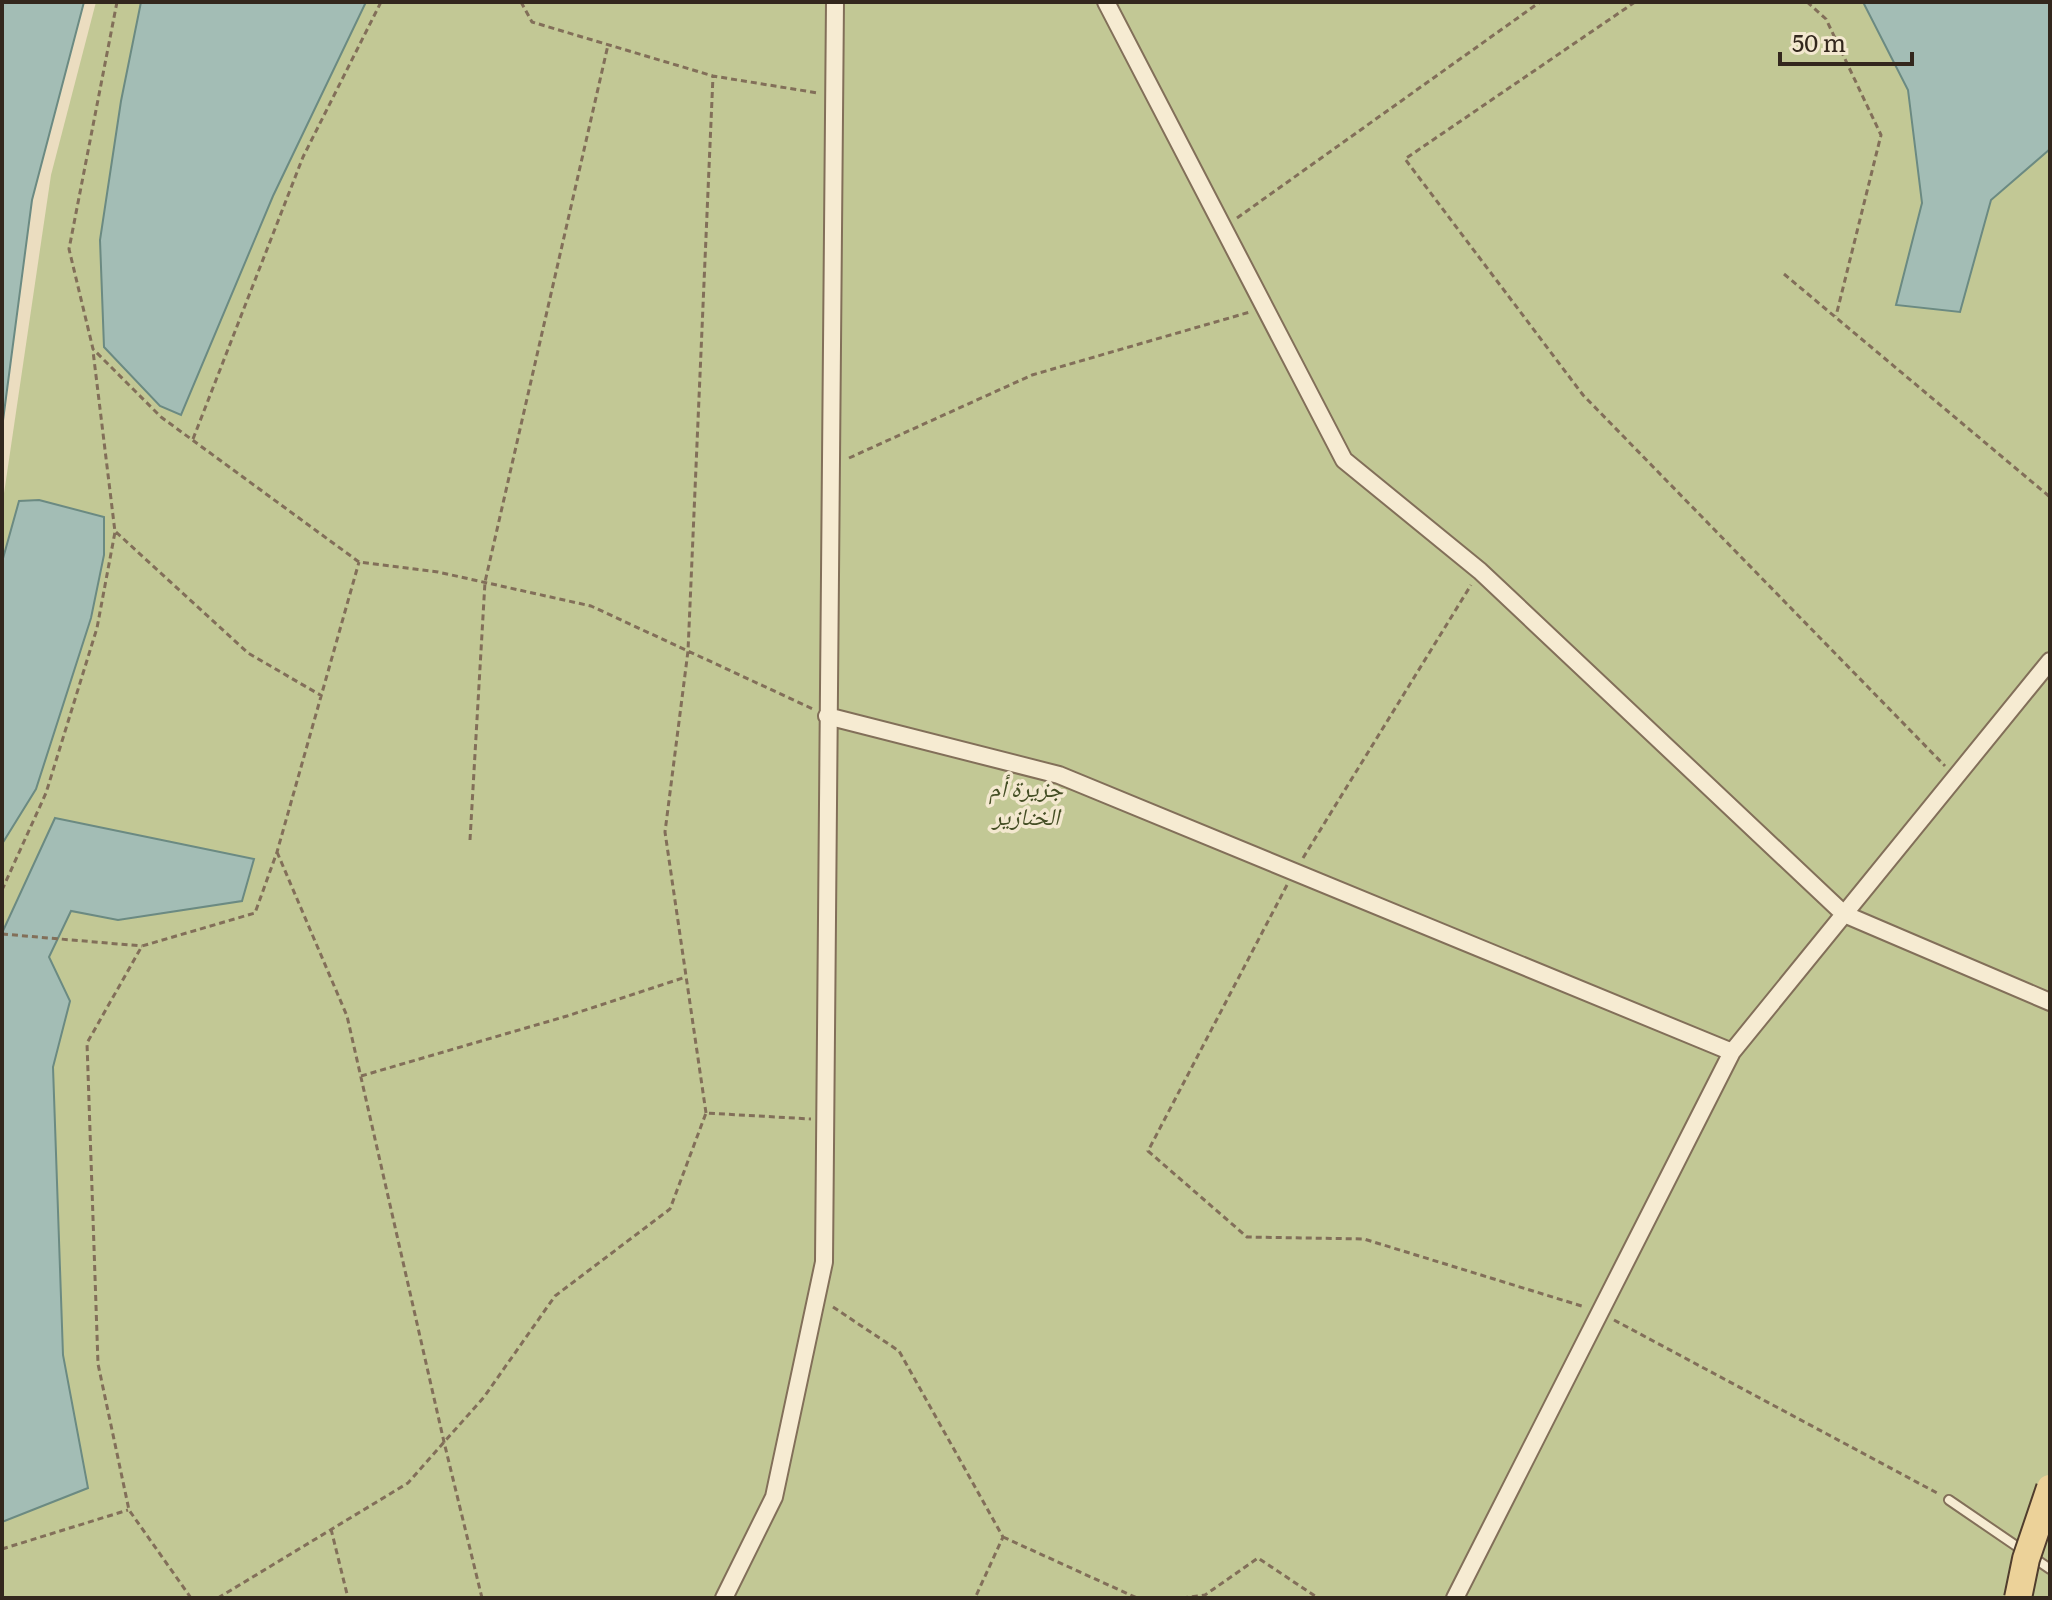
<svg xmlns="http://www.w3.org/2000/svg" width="2052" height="1600" viewBox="0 0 2052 1600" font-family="Literata,'Noto Naskh Arabic',serif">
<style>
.green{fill:#c2c895}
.water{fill:#a3bdb5;stroke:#6b8a82;stroke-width:2}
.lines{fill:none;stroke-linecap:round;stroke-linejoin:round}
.lane-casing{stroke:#826f59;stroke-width:12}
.street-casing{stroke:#826f59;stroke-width:20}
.path{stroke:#826f59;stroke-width:3;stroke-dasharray:6 4;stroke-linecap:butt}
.lane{stroke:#f6ebd2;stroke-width:8}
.street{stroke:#f6ebd2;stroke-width:16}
.primary-bridge-casing{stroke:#503d2d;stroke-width:30;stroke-linecap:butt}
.primary-bridge{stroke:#ecd299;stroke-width:26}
.labels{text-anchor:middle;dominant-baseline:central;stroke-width:7;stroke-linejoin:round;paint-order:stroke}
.park-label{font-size:24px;font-style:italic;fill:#444e24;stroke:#f3e8cf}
</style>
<rect width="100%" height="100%" fill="#ebddc0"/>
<!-- green -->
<path class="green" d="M96 2H2050V1598H2V507L51 175Z"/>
<!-- water -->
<path class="water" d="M2 2H84L32 200 2 428Z
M141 2H366L273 196 181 415 160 406 104 347 100 240 121 101Z
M1863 2H2050V149L1991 200 1960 312 1896 305 1922 203 1908 90Z
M39 500 104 517V555L91 618 36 789 2 844V562L19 501Z
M55 818 254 859 242 901 118 920 71 911 49 957 70 1001 53 1067 63 1355 88 1488 2 1522V933Z"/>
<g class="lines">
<defs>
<path id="lane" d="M1949 1500 2050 1569"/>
<path id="street" d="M1106 2 1344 460 1480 571 1844 914 2050 1002
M827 716 1059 775 1732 1052
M724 1598 774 1497 824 1262 835 2
M1455 1598 1732 1052 2050 661"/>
</defs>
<!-- lane casing -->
<use href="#lane" class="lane-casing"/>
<!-- street casing -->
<use href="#street" class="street-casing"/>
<!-- path -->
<path class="path" d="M117 2 69 249 93 349 161 417 359 562 438 572 591 606 813 709
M521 2 532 22 713 76 818 93
M1635 2 1405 159 1583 395 1945 766
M1807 2 1826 19 1881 135 1836 316
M1237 218 1540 2
M1784 274 2050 497
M193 439 303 157 381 2
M849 458 1032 375 1250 312
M116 532 248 653 322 696
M470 840 485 582 608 45
M277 852 347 1016 444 1442 482 1598
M1303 858 1471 585
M1287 885 1148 1151 1247 1237 1364 1239 1585 1307
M2 890 46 793 97 628 115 532 93 351
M2 934 142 946
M361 1076 567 1016 686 977
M706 1113 665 832 688 651 713 76
M833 1307 899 1351 1003 1537 975 1598
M1614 1320 1939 1494
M331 1529 348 1598
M1003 1537 1137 1598
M2 1549 128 1510
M191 1598 129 1510 98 1364 87 1043 142 946 255 913 277 852 359 562
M218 1598 408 1483 484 1397 555 1296 670 1209 706 1113 811 1119
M1182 1598 1205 1595 1258 1558 1318 1598"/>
<!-- lane -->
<use href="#lane" class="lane"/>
<!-- street -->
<use href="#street" class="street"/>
<defs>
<path id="primary-bridge" d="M2018 1598 2026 1559 2050 1488"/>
</defs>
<!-- primary-bridge casing -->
<use href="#primary-bridge" class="primary-bridge-casing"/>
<!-- primary-bridge -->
<use href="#primary-bridge" class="primary-bridge"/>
</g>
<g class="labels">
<!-- park labels -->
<g class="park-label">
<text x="1026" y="786">جزيرة أم<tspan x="1026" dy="28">الخنازير</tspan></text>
</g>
</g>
<!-- border -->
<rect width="2052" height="1600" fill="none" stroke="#33271d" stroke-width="8"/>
<!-- scale -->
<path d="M1780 52v12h132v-12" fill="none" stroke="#33271d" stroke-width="4"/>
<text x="1792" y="52" font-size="24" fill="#33271d" stroke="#f3e8cf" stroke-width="6" paint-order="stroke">50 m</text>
</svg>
